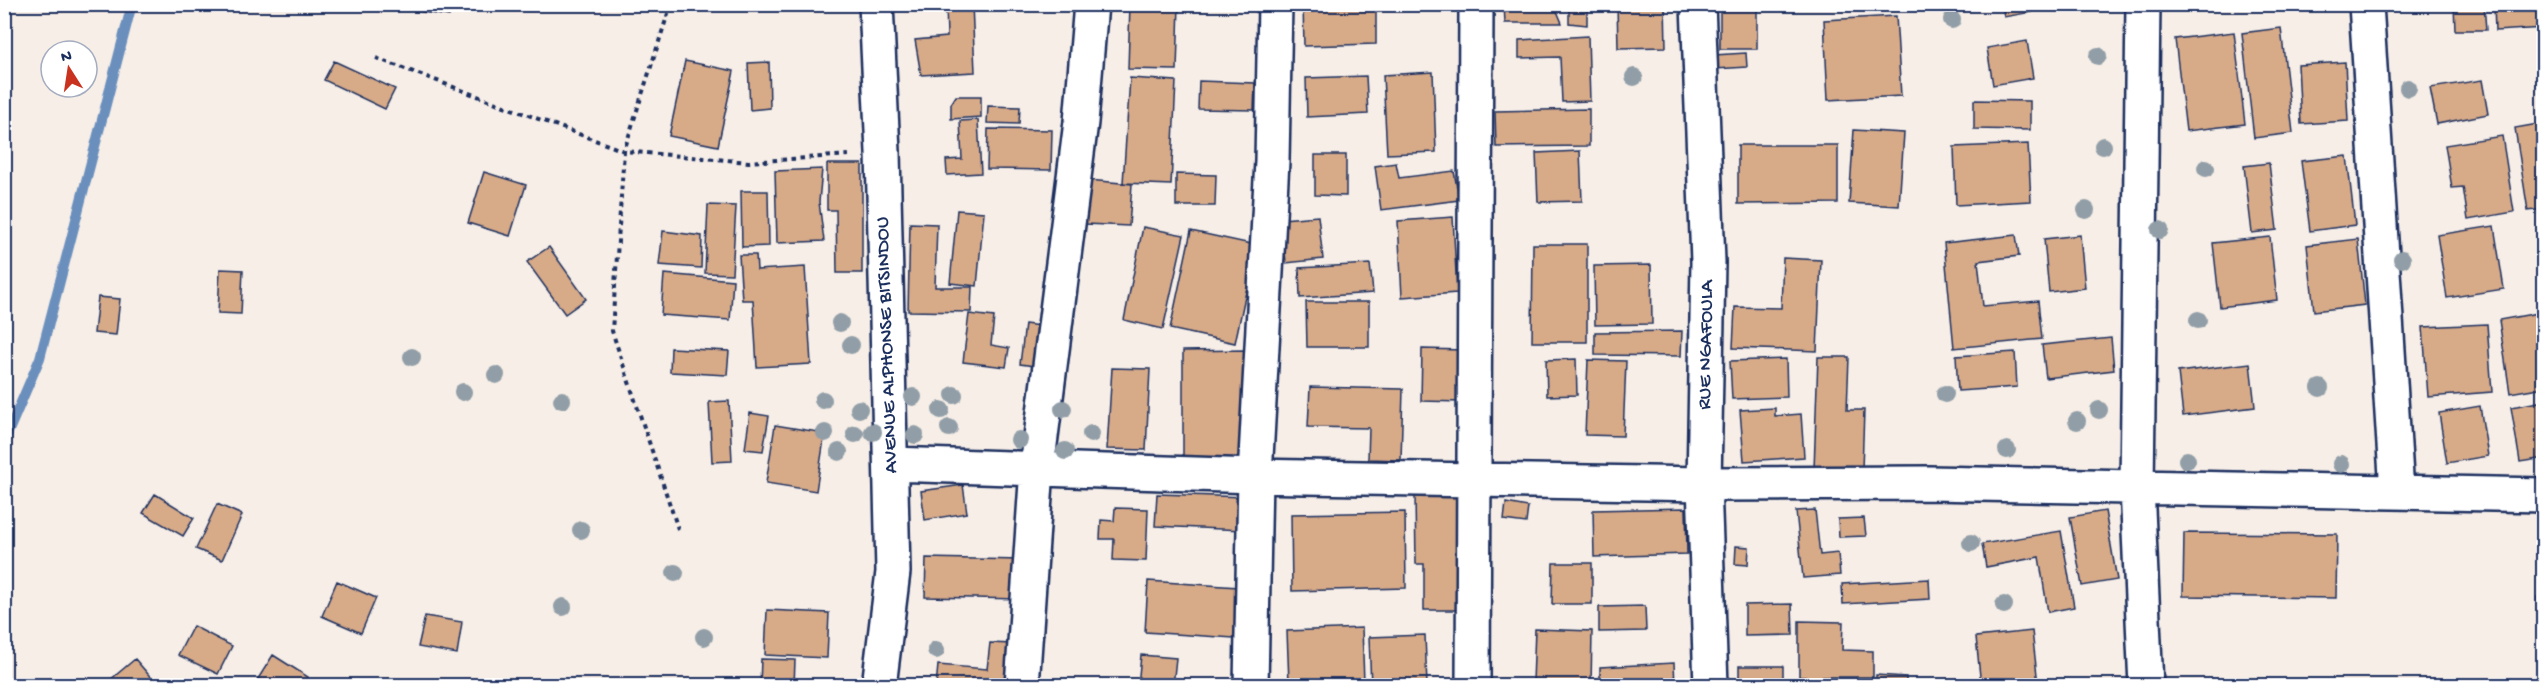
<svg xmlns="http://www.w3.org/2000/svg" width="2548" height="690" viewBox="0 0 2548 690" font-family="'Gochi Hand',sans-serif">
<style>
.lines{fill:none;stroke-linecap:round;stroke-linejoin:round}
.stream{stroke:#6b8fbd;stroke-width:10}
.building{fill:#d7aa88;stroke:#1b2f5e;stroke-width:1.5}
.minor-casing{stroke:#1b2f5e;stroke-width:38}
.path{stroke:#1b2f5e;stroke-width:4;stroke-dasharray:4.5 4.5;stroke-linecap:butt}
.minor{stroke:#fff;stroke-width:33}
.tree{fill:#919ea7}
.labels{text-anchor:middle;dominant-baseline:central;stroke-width:4.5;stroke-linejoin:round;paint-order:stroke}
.street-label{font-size:20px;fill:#1b2f5e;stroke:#fff}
</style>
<rect width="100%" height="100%" fill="#f7eee7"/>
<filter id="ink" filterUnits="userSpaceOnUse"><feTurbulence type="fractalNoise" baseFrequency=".0167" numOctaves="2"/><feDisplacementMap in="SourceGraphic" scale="12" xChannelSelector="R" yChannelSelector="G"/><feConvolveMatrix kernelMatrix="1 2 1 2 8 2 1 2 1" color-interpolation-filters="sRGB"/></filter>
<g filter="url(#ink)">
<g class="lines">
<!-- stream -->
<path class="stream" d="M4 442 40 358 132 4"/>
</g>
<!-- building -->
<path class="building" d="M417 4H451L449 16 416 11Z
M920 4H943V7L920 8Z
M946 4H972L975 72 921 75 915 40 947 37Z
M1130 4H1179L1177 70 1128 69Z
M1303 4H1376V44L1304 46Z
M1504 4H1554L1562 23H1505Z
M1569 4H1587V25L1569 23Z
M1617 4H1665L1666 47 1618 48Z
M1720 4H1757V49H1720Z
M2002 4H2031L2032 12 2004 17Z
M2454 4H2484L2486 30H2455Z
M2494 4H2544V28L2495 31Z
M1896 16 1901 96 1828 100 1824 20Z
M2281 28 2293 133 2254 138 2242 33Z
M2234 32 2245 124 2186 131 2175 39Z
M1588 36 1590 101 1562 102 1560 57 1519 58V40Z
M2027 41 2033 78 1993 85 1987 48Z
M1746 53 1747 67 1715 69 1714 55Z
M334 61 395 89 385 109 324 80Z
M685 61 734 71 718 146 669 136Z
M769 62 770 108 750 110 748 63Z
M2345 62 2348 121 2301 124 2298 65Z
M1433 72 1436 152 1387 154 1383 75Z
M1366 76 1368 114 1307 117 1306 78Z
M1130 78 1176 81 1171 185 1123 183Z
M2482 80 2488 114 2437 124 2430 88Z
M1199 81 1255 83 1254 110 1198 109Z
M956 96H981V117L951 119V104Z
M1974 100 2030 101V130L1974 129Z
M988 106 1020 107 1019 124 987 123Z
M1589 109V146L1496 147 1495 111Z
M978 120 981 173 947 175 946 160 962 159 960 121Z
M2544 123V209L2528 211 2515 128Z
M988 129 1052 130 1051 170 987 169Z
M1854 130 1904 133 1899 206 1849 203Z
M2502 136 2514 212 2468 220 2463 187 2452 188 2445 145Z
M2028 144 2031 201 1956 205 1954 147Z
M1738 145H1838V203L1738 204Z
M1580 151 1582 201 1538 202 1536 153Z
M1315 155H1346V196L1315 195Z
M2347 156 2355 225 2310 231 2301 161Z
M1396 163 1399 178 1454 171 1459 200 1381 210 1375 166Z
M2269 163 2277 230 2252 233 2244 166Z
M827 164H862V273H837L836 210H827Z
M822 169 819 202 824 241 777 243 775 171Z
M484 172 526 185 510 236 468 223Z
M1176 174 1216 175 1215 206H1176Z
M1088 180 1132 184 1129 226 1085 224Z
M741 191H768L769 246 742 247Z
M708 205 736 206 732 274 705 273Z
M957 210 984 212 977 286 950 283Z
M1318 216 1323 259 1286 263 1282 219Z
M1453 217 1457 293 1402 297 1398 221Z
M910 223 937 224 935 287H972L971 312 908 311Z
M2494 226 2504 289 2447 298 2437 235Z
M1143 227 1184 235 1163 329 1124 320Z
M663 231 702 236 701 268 659 265Z
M1191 231 1256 245 1235 343 1170 329Z
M2016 235 2019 256 1978 261 1983 306 2038 301 2042 339 1954 348 1944 243Z
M2080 235 2085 288 2049 292 2044 239Z
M2270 237 2277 300 2220 307 2213 243Z
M2358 239 2365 305 2314 311 2307 245Z
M1533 244H1587V342H1532Z
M549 247 586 299 565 314 527 262Z
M739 255H756L757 270 805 267 811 364 757 367 753 300H742Z
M1783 258 1821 260 1817 351 1733 348 1735 307 1781 308Z
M1370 264 1373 293 1300 298 1299 268Z
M1651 265 1652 324 1595 325 1594 266Z
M220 269 243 270 241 314 218 313Z
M664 274 733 280 730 320 661 315Z
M98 297 120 299 116 335 94 333Z
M1306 302H1369V347H1307Z
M2544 312V387L2510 393 2499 320Z
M969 314 994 317 991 345 1009 348 1006 367 963 362Z
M1025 324 1047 327 1042 367 1020 364Z
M2487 324 2492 392 2428 397 2423 327Z
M1682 331 1681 356 1595 355V332Z
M2111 338 2114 370 2046 378 2042 345Z
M671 348 729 351 727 375 670 372Z
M1422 349 1464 350 1463 402 1421 401Z
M1246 350 1247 459H1183V351Z
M2015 352 2017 387 1958 391 1956 356Z
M1818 357H1849L1847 410H1864L1862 470 1814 469Z
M1576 359 1577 395 1547 396 1546 360Z
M1786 359 1787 397 1732 399 1730 361Z
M1588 360 1626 361 1623 436 1585 435Z
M2250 363 2255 407 2183 416 2178 372Z
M1112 368 1150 369 1146 450 1107 449Z
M1310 387 1403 389 1401 460 1368 459 1369 428 1308 427Z
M729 401 732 461 712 462 709 402Z
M2544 401V458L2520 462 2511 407Z
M2480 406 2488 456 2447 463 2439 413Z
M1775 408V416L1801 414 1804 457 1744 461 1740 410Z
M750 413 769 416 763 451 745 449Z
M775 425 825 433 816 491 766 483Z
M963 485 967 513 925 520 921 491Z
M155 494 194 518 183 536 143 513Z
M1157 494 1245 497 1243 530 1155 526Z
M1415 495H1456L1457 610H1424V564H1416Z
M1506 503 1528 507 1526 523 1504 520Z
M217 504 242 515 222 560 196 549Z
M1115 508 1148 509 1146 561 1113 560 1114 539H1100L1101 520 1114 521Z
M1686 508 1687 554 1594 557 1593 510Z
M1815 510 1820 555 1838 553 1840 575 1803 578 1796 511Z
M2105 511 2117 580 2082 586 2070 517Z
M1405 512 1406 588 1292 591 1291 514Z
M1864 518 1866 536 1839 537 1838 519Z
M2061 531 2074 607 2048 612 2039 557 1986 567 1982 544Z
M2184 533 2337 534 2336 598 2183 596Z
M1736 546 1749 547 1748 565 1735 564Z
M926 558 1021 560V599L925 597Z
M1553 563H1592V604H1552Z
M1929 579 1930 599 1843 604 1842 584Z
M337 581 376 598 361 633 322 616Z
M1148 581 1238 587 1234 638 1145 632Z
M2544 596V686H2541L2537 597Z
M1792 604 1793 635 1745 636V605Z
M1645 606 1646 631 1599 632V607Z
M767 610 829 613 827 658 765 655Z
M425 616 462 622 457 654 418 647Z
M1799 621 1843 622 1842 650 1873 651V677H1799Z
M193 626 232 646 218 674 178 655Z
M1362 628 1364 682 1289 683 1287 631Z
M1535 629 1592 631 1591 686H1542V682H1533Z
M2032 631 2038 684 1981 686 1976 637Z
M1425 635 1427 686H1371L1369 637Z
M990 643 1012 644 1009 679 993 678 992 686H936L938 665 987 669Z
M273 655 308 677 303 686H262L256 682Z
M1141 655 1176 658 1173 686H1138Z
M135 659 154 681 148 686H103Z
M761 659 795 660 794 686H760Z
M1674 663 1675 686H1600V667Z
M1739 666H1783V686H1743V679L1739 680Z
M1876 675 1906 677V686H1876Z
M389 679 414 686H387Z"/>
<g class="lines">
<defs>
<path id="minor" d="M876 4 883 152 893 572 879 686
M1698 4 1708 262 1704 484 1711 686
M2143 4 2137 487 2146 686
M2366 4 2397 492
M892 464 1255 476 1704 484 1929 483 2544 495
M1022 686 1037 468 1081 122 1091 4
M1251 686 1255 476 1272 161 1275 4
M1473 686 1476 4"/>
</defs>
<!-- minor casing -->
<use href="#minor" class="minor-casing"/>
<!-- path -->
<path class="path" d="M671 4 624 151 612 331 678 529
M376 58 624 151 749 162 849 155"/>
<!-- minor -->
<use href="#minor" class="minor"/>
</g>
<!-- trees -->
<g class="tree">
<circle cx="1952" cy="20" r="9"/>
<circle cx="2098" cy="56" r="9"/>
<circle cx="1634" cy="77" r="9"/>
<circle cx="2408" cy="88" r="9"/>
<circle cx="2103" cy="146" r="9"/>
<circle cx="2206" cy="168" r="9"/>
<circle cx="2086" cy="210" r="9"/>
<circle cx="2160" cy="230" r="9"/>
<circle cx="2402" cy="259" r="9"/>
<circle cx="2198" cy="320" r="9"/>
<circle cx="840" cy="323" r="9"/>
<circle cx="851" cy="345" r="9"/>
<circle cx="412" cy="357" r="9"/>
<circle cx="496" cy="375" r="9"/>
<circle cx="2320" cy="388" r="9"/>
<circle cx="463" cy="392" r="9"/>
<circle cx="1945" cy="394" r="9"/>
<circle cx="954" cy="395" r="9"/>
<circle cx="913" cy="397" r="9"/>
<circle cx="562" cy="400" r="9"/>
<circle cx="823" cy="400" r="9"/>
<circle cx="859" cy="409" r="9"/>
<circle cx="1063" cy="409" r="9"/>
<circle cx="941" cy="410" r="9"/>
<circle cx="2099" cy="410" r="9"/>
<circle cx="2077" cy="421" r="9"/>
<circle cx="949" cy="428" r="9"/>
<circle cx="873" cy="432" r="9"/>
<circle cx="825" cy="433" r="9"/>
<circle cx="855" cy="434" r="9"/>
<circle cx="1091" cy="434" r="9"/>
<circle cx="915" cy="435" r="9"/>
<circle cx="1019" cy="440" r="9"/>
<circle cx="2007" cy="450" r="9"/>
<circle cx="1065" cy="451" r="9"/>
<circle cx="839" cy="452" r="9"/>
<circle cx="2187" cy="460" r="9"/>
<circle cx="2341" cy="464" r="9"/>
<circle cx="581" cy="530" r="9"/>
<circle cx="1971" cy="543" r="9"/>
<circle cx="675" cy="573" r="9"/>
<circle cx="2004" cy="605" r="9"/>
<circle cx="563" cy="607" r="9"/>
<circle cx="704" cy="637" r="9"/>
<circle cx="936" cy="650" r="9"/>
</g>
</g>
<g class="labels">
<!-- street labels -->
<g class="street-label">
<text transform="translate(888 345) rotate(-92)">AVENUE ALPHONSE BITSINDOU</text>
<text transform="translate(1707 345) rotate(-89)">RUE NGAFOULA</text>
</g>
</g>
<!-- margin -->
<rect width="2548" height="690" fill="none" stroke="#fff" stroke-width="24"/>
<rect x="12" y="12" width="2524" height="666" fill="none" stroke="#1b2f5e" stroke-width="2" filter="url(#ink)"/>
<!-- north arrow -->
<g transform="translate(69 69) rotate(348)"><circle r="28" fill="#ffffff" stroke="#a4acbf" stroke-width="1.5"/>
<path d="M0-4.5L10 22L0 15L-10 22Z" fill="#c8321e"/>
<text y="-9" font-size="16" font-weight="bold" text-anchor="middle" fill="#1b2f5e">N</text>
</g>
</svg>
